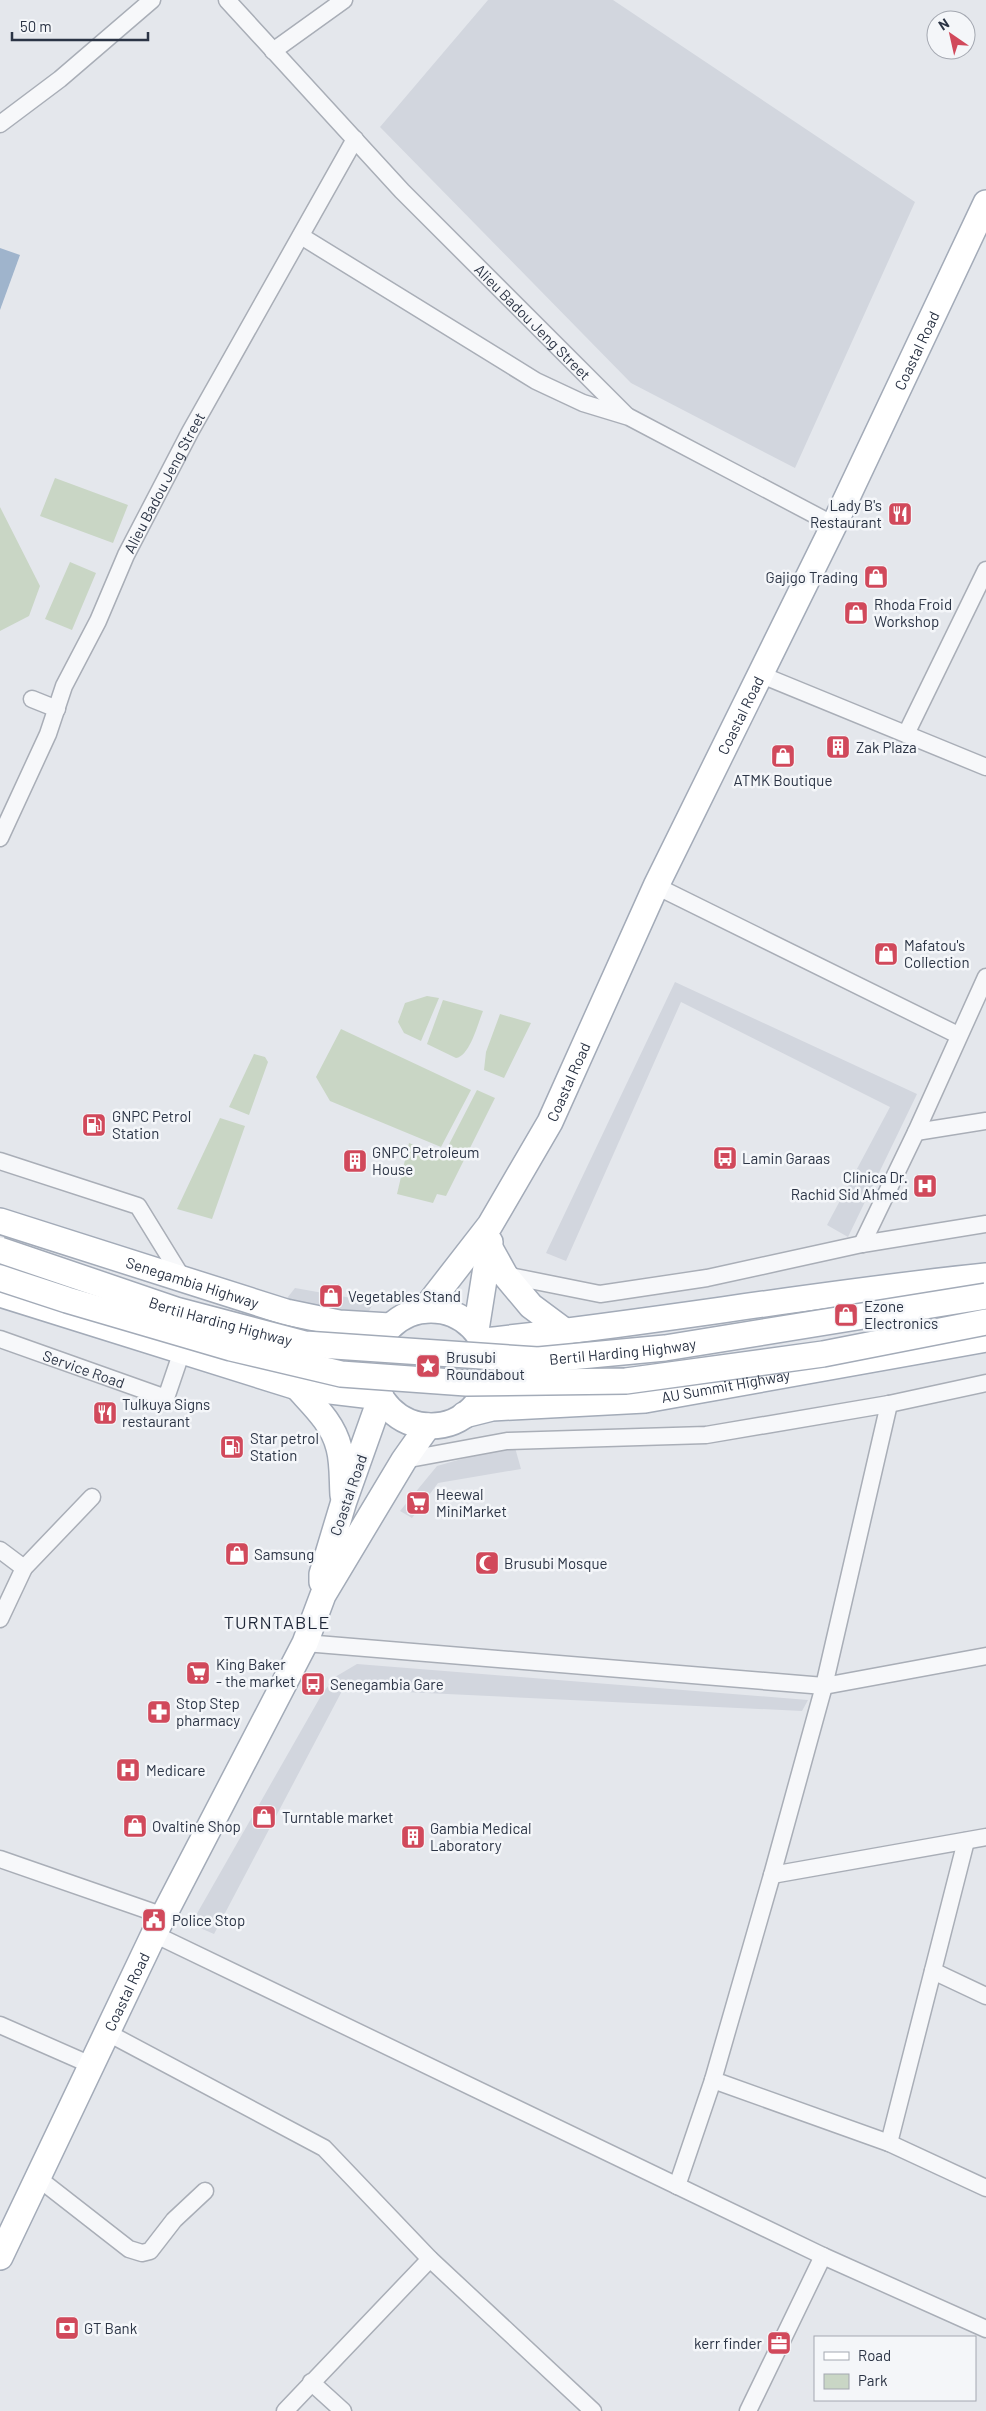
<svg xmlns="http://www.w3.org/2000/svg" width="986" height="2411" viewBox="0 0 986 2411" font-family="Barlow,sans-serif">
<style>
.built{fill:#d2d6de}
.green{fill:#c9d6c5}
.water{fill:#9fb4cc}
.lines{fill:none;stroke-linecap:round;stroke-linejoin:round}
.street-casing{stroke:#a9aeb7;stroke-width:19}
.primary-casing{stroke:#a3abb8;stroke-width:28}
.street{stroke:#f7f8fa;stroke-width:16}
.primary{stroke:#fff;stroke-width:25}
.primary-bridge-casing{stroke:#a3abb8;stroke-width:28;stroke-linecap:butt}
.primary-bridge{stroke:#fff;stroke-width:25}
.labels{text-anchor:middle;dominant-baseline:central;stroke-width:5;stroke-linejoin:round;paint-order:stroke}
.street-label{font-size:15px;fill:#2b3445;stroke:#f4f6f9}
.poi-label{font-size:15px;fill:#2b3445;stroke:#f4f6f9;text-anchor:start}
.quarter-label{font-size:18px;letter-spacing:1px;fill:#1d2536;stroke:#f4f6f9}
</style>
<rect width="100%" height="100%" fill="#e4e7ec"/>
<!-- built -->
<path class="built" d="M488 0H613L915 202 795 468 631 383 380 127Z
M675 982 917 1094 848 1237 827 1225 890 1107 681 1002 566 1261 546 1253Z
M295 1288 374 1302 365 1318 284 1302Z
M514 1444 521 1469 438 1483 412 1518 400 1511 437 1466Z
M357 1664 808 1700 802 1711 343 1689 214 1934 191 1924 322 1694 335 1677Z"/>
<!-- green -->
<path class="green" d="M55 478 128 505 113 543 40 516Z
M0 507 40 586 29 616 0 631Z
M70 562 96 573 72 630 45 619Z
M427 996 439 998 421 1041 404 1033 398 1022 405 1003Z
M443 1000 483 1011C478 1023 470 1056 456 1058L427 1044Z
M500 1014 531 1023 504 1078 484 1070 486 1052Z
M341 1029 471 1090 441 1147 330 1101 316 1077Z
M254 1054 265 1057 268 1062 249 1115 229 1107Z
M477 1090 495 1098 446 1196 437 1194 433 1203 397 1194 409 1143 443 1156Z
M220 1118 245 1126 212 1219 177 1209Z"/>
<!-- water -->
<path class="water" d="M0 248 20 255 0 310Z"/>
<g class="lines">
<defs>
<g id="street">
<path id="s1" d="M227 0 402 191 626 415"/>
<path d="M273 51 344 0"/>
<path d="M0 124 60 79 152 0"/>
<path d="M301 236 536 381 583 403 629 417 834 525"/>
<path d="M759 674 986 767"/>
<path d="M32 699 57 709"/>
<path d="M906 734 986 570"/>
<path id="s2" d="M0 838 48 734 64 686 98 621 126 555 190 432 355 139"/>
<path d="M656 886 958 1035"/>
<path d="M916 1132 986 1121"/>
<path d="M0 1161 138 1206 183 1279"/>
<path d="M862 1244 916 1132 986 977"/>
<path d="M505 1275 600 1294 707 1278 862 1244 986 1224"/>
<path id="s3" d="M0 1339 166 1398 182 1351"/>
<path d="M889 1404 824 1686 772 1875 713 2080 889 2143 986 2188"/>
<path d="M404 1460 507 1441 706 1435 889 1404 986 1383"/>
<path d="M0 1550 24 1568"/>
<path d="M0 1619 24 1568 92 1497"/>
<path d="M305 1643 824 1686 986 1656"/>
<path d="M0 1859 164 1916"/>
<path d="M772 1875 986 1837"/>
<path d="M154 1934 823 2256 986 2329"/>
<path d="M933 1971 986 1996"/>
<path d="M0 2025 91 2065"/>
<path d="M108 2033 324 2148 430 2259 593 2411"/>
<path d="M889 2143 966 1841"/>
<path d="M38 2178 129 2249 142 2253 150 2251 174 2220 205 2191"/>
<path d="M677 2186 713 2080"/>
<path d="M311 2382 343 2411"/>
<path d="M285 2411 430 2259"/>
<path d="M748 2411 823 2256"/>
</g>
<g id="primary">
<path id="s4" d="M0 1221 286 1312 339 1323 390 1326"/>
<path d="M490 1248 505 1275 531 1306 566 1332"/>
<path d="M0 1294 297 1387 381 1397 344 1501 322 1574V1582"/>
<path id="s5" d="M424 1310 490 1225 550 1122 656 886 834 525 986 203"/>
<circle cx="431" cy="1368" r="58"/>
<path d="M476 1330 490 1242"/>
<path d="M483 1341C651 1323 818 1293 986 1276"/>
<path d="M297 1387C314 1406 333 1423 339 1448 343 1463 342 1480 343 1495"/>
<path id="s6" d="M464 1415 492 1408 645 1400 986 1339"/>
<path id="s7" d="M0 2257 154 1934 305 1643 323 1595 404 1460 428 1426"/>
</g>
</defs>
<!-- street casing -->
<use href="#street" class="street-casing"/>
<!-- primary casing -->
<use href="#primary" class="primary-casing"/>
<!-- street -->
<use href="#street" class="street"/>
<!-- primary -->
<use href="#primary" class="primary"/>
<defs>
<g id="primary-bridge">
<path id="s8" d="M0 1250 176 1310 305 1344 538 1360 665 1348 986 1296"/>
<path d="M0 1278 67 1300 231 1348 341 1374 466 1383 626 1381 823 1354 986 1322"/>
</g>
</defs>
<!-- primary-bridge casing -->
<use href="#primary-bridge" class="primary-bridge-casing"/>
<!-- primary-bridge -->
<use href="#primary-bridge" class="primary-bridge"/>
</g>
<!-- icons -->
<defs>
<symbol id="restaurant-square" viewBox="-11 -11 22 22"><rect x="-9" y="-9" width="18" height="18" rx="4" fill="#d1495b" stroke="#f4f6f9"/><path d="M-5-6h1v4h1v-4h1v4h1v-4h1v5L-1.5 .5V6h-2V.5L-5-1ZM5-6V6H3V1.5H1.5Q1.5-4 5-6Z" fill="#fff"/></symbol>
<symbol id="shop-square" viewBox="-11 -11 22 22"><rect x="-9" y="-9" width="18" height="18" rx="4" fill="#d1495b" stroke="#f4f6f9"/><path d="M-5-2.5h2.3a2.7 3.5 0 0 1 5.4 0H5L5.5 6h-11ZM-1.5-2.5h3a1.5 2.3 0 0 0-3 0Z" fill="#fff"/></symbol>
<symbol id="building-square" viewBox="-11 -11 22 22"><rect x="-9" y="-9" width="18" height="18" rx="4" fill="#d1495b" stroke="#f4f6f9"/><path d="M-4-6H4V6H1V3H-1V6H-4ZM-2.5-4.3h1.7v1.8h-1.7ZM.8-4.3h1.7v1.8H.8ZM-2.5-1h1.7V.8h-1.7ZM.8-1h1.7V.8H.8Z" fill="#fff"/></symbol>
<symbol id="fuel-square" viewBox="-11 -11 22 22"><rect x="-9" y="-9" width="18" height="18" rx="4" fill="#d1495b" stroke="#f4f6f9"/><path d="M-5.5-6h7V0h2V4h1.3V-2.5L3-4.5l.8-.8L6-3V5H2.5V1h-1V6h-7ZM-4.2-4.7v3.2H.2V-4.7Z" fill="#fff"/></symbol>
<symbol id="bus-square" viewBox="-11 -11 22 22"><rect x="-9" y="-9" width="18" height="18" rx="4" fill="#d1495b" stroke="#f4f6f9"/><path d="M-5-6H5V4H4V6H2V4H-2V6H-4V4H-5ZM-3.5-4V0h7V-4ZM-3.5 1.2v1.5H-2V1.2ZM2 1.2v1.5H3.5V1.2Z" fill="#fff"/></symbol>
<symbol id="hospital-square" viewBox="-11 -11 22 22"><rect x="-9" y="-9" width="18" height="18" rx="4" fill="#d1495b" stroke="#f4f6f9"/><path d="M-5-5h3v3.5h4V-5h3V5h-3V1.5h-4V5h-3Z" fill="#fff"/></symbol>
<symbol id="sight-square" viewBox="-11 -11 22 22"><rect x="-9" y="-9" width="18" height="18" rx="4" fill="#d1495b" stroke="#f4f6f9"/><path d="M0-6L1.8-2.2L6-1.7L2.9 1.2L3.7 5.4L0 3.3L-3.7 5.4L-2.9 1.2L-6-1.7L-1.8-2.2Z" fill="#fff"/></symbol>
<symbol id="supermarket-square" viewBox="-11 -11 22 22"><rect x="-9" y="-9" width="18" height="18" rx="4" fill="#d1495b" stroke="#f4f6f9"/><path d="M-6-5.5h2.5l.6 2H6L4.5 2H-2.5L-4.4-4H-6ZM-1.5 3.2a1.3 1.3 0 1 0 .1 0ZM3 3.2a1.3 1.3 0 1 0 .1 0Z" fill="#fff"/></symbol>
<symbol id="mosque-square" viewBox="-11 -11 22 22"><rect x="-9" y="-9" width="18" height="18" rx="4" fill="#d1495b" stroke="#f4f6f9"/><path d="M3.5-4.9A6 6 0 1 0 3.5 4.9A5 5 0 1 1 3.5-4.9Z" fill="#fff"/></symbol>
<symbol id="pharmacy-square" viewBox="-11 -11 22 22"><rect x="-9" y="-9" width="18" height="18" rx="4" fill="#d1495b" stroke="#f4f6f9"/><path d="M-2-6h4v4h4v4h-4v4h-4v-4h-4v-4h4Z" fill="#fff"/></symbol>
<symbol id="civic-square" viewBox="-11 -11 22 22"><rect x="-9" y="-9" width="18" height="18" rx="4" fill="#d1495b" stroke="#f4f6f9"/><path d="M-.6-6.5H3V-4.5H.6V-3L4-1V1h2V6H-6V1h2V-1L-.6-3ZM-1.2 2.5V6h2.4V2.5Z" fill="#fff"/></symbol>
<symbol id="bank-square" viewBox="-11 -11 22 22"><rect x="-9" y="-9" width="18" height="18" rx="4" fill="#d1495b" stroke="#f4f6f9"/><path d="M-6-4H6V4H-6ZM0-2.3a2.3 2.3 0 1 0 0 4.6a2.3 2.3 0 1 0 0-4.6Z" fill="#fff"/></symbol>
<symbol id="office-square" viewBox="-11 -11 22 22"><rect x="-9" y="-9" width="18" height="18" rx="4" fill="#d1495b" stroke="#f4f6f9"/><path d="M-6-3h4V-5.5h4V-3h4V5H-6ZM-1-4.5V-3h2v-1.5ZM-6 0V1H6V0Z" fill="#fff"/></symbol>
</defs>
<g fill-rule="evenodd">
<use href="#restaurant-square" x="886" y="500" width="28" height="28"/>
<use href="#shop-square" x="862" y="563" width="28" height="28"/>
<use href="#shop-square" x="842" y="599" width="28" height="28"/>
<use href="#building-square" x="824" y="733" width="28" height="28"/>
<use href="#shop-square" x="769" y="742" width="28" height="28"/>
<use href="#shop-square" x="872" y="940" width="28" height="28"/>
<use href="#fuel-square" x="80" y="1111" width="28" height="28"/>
<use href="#bus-square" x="711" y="1144" width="28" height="28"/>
<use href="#building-square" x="341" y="1147" width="28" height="28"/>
<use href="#hospital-square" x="911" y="1172" width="28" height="28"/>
<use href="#shop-square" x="317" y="1282" width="28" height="28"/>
<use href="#shop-square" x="832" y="1301" width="28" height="28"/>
<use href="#sight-square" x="414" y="1352" width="28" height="28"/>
<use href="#restaurant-square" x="91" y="1399" width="28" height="28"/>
<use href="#fuel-square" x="218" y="1433" width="28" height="28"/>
<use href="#supermarket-square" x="404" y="1489" width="28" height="28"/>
<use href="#shop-square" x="223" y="1540" width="28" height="28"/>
<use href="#mosque-square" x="473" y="1549" width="28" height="28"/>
<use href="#supermarket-square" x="184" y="1659" width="28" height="28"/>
<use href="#bus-square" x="299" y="1670" width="28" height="28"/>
<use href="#pharmacy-square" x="145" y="1698" width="28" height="28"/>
<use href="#hospital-square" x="114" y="1756" width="28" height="28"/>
<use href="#shop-square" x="250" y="1803" width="28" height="28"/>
<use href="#shop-square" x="121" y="1812" width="28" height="28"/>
<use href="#building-square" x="399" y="1823" width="28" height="28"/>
<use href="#civic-square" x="140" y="1906" width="28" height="28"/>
<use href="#bank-square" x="53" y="2314" width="28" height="28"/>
<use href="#office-square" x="765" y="2329" width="28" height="28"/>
</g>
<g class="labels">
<!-- street labels -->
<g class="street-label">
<text stroke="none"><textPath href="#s1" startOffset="444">Alieu Badou Jeng Street</textPath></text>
<text stroke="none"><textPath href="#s5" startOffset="1081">Coastal Road</textPath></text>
<text stroke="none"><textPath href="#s2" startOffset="392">Alieu Badou Jeng Street</textPath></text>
<text stroke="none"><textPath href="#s5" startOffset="676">Coastal Road</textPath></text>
<text stroke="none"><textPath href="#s5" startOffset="271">Coastal Road</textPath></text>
<text stroke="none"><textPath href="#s4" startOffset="202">Senegambia Highway</textPath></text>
<text stroke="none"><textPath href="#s8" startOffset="232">Bertil Harding Highway</textPath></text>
<text stroke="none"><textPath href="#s8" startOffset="638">Bertil Harding Highway</textPath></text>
<text stroke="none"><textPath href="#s3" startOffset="89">Service Road</textPath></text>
<text stroke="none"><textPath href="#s6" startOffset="264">AU Summit Highway</textPath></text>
<text transform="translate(348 1495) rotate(-71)">Coastal Road</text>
<text stroke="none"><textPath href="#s7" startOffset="294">Coastal Road</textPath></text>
</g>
<!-- poi labels -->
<g class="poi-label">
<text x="882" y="505" text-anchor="end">Lady B's<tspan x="882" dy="17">Restaurant</tspan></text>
<text x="858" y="577" text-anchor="end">Gajigo Trading</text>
<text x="874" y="604">Rhoda Froid<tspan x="874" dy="17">Workshop</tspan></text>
<text x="856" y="747">Zak Plaza</text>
<text x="783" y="780" text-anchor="middle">ATMK Boutique</text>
<text x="904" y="945">Mafatou's<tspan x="904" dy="17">Collection</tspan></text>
<text x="112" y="1116">GNPC Petrol<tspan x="112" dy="17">Station</tspan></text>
<text x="372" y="1152">GNPC Petroleum<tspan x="372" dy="17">House</tspan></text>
<text x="742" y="1158">Lamin Garaas</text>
<text x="908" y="1177" text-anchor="end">Clinica Dr.<tspan x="908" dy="17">Rachid Sid Ahmed</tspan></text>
<text x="348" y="1296">Vegetables Stand</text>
<text x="864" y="1306">Ezone<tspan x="864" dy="17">Electronics</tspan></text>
<text x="446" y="1357">Brusubi<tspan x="446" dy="17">Roundabout</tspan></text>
<text x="122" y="1404">Tulkuya Signs<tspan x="122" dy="17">restaurant</tspan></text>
<text x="250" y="1438">Star petrol<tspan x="250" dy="17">Station</tspan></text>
<text x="436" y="1494">Heewal<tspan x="436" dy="17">MiniMarket</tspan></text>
<text x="254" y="1554">Samsung</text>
<text x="504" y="1563">Brusubi Mosque</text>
<text x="216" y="1664">King Baker<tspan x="216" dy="17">- the market</tspan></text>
<text x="330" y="1684">Senegambia Gare</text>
<text x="176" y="1703">Stop Step<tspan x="176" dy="17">pharmacy</tspan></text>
<text x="146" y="1770">Medicare</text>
<text x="282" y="1817">Turntable market</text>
<text x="152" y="1826">Ovaltine Shop</text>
<text x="430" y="1828">Gambia Medical<tspan x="430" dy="17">Laboratory</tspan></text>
<text x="172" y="1920">Police Stop</text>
<text x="84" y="2328">GT Bank</text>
<text x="762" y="2343" text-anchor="end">kerr finder</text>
</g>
<!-- quarter labels -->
<g class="quarter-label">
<text x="277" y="1622">TURNTABLE</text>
</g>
</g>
<!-- legend -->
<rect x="814" y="2336" width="162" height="65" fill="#f4f6f9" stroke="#a4a8b1"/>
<rect x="824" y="2352" width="25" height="8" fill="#ffffff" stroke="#a4a8b1"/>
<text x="858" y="2361" font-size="15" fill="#2b3445">Road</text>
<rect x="824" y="2374" width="25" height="15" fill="#c9d6c5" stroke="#a4a8b1"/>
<text x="858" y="2386" font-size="15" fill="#2b3445">Park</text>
<!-- north arrow -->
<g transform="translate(951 35) rotate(326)"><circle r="24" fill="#f4f6f9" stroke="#a4a8b1"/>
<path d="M0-4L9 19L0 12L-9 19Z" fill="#d1495b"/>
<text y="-8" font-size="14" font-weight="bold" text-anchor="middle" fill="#2b3445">N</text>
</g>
<!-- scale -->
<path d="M12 32v8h136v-8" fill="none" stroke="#2b3445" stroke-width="2.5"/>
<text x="20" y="32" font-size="15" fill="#2b3445" stroke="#f4f6f9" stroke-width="4" paint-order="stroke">50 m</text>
</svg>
